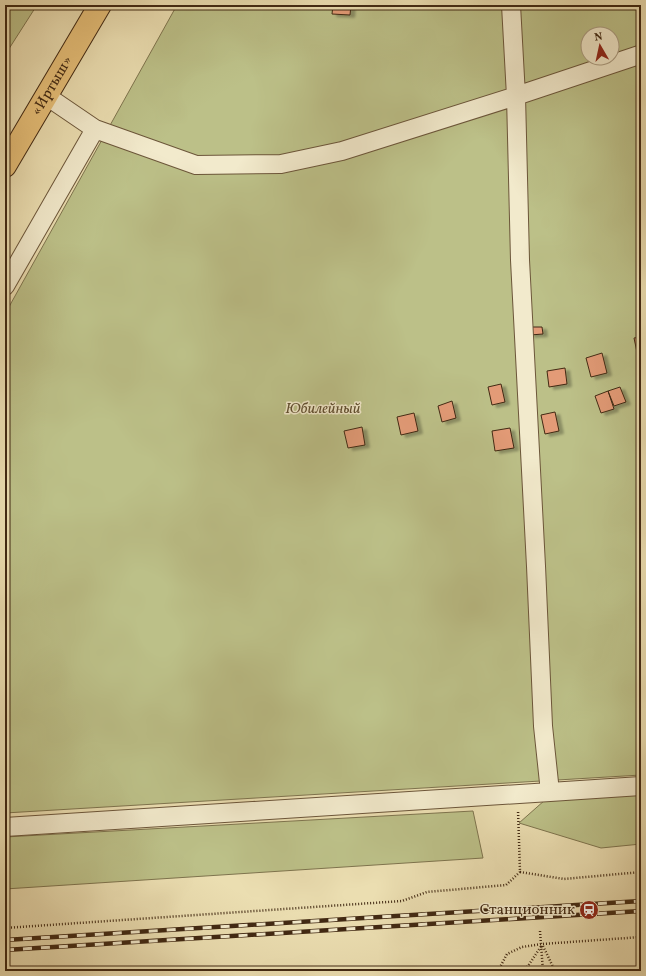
<svg xmlns="http://www.w3.org/2000/svg" width="646" height="976" viewBox="0 0 646 976" font-family="Vollkorn,serif">
<style>
.green{fill:#bcc088;stroke:#7e744e;fill-rule:evenodd}
.building{fill:#e39b77;stroke:#412913;filter:url(#shadow)}
.lines{fill:none;stroke-linecap:round;stroke-linejoin:round}
.minor-casing{stroke:#6c563a;stroke-width:20}
.major-casing{stroke:#412913;stroke-width:24}
.path{stroke:#412913;stroke-width:2.5;stroke-dasharray:1 2;stroke-linecap:butt}
.minor{stroke:#f2eacc;stroke-width:18}
.major{stroke:#e6bf78;stroke-width:22}
.rail-casing{stroke:#412913;stroke-width:4.5}
.rail{stroke:#f2eacc;stroke-width:3;stroke-dasharray:9;stroke-linecap:butt}
.labels{text-anchor:middle;dominant-baseline:central;stroke-width:3;stroke-linejoin:round;paint-order:stroke}
.street-label{font-size:15px;fill:#412913;stroke:#f2eacc}
.park-label{font-size:15px;font-style:italic;fill:#604f30;stroke:#f2eacc}
.poi-label{font-size:15px;fill:#412913;stroke:#f2eacc;text-anchor:end}
</style>
<defs>
<filter id="shadow"><feDropShadow dx="4.5" dy="2.5" stdDeviation="1" flood-color="#0004"/></filter>
</defs>
<rect width="100%" height="100%" fill="#ebdeb1"/>
<filter id="stains"><feTurbulence type="fractalNoise" baseFrequency=".005" numOctaves="4"/><feColorMatrix values="0 0 0 0 .2 0 0 0 0 .09 0 0 0 0 .02 0 0 0 .5 -.17"/></filter>
<radialGradient id="worn" r=".72"><stop offset=".6" stop-color="#630" stop-opacity="0"/><stop offset="1" stop-color="#630" stop-opacity=".3"/></radialGradient>
<!-- green -->
<path class="green" d="M5 5H37L5 55Z
M177 5H641V775L5 813V314ZM588 34H612V58H588Z
M641 786V844L601 848 519 823 545 800Z
M473 811 483 858 5 889V837Z"/>
<!-- building -->
<path class="building" d="M333 5H351L350 15 332 14Z
M530 327H542L543 334 530 335Z
M641 337V356L638 357 634 338Z
M602 353 607 373 591 377 586 358Z
M565 368 567 384 549 387 547 371Z
M501 384 505 402 492 405 488 387Z
M620 387 626 402 614 406 608 391Z
M608 391 614 409 601 413 595 396Z
M452 401 456 418 442 422 438 406Z
M555 412 559 431 545 434 541 415Z
M414 413 418 431 401 435 397 417Z
M362 427 365 445 348 448 344 431Z
M510 428 514 448 495 451 492 431Z"/>
<g class="lines">
<defs>
<path id="minor" d="M95 129 196 165 281 164 342 151 516 96 639 55
M5 286 95 129 45 95
M550 792 641 786
M5 827 550 792 543 726 536 566 520 260 516 96 511 5"/>
<g id="major">
<path id="s1" d="M5 166 100 5"/>
</g>
</defs>
<!-- minor casing -->
<use href="#minor" class="minor-casing"/>
<!-- major casing -->
<use href="#major" class="major-casing"/>
<!-- path -->
<path class="path" d="M520 872 564 879 641 872
M5 928 402 901 427 892 506 885 520 872 518 810
M540 931 543 971
M543 946 555 971
M498 971 507 954 522 947 542 944 641 937
M522 971 528 966 542 945"/>
<!-- minor -->
<use href="#minor" class="minor"/>
<!-- major -->
<use href="#major" class="major"/>
<defs>
<path id="rail" d="M5 940 641 901
M5 950 641 911"/>
</defs>
<!-- rail casing -->
<use href="#rail" class="rail-casing"/>
<!-- rail -->
<use href="#rail" class="rail"/>
</g>
<!-- icons -->
<defs>
<symbol id="station-disc" viewBox="-11 -11 22 22"><circle r="9.5" fill="#8f2418" stroke="#f2eacc"/><path d="M-3-6H3Q5-6 5-4V2Q5 4 3 4L4.5 6H3L1.5 4h-3L-3 6H-4.5L-3 4Q-5 4-5 2V-4Q-5-6-3-6ZM-3.5-4v3h7v-3ZM-3.5 1v1.5H-2V1ZM2 1v1.5H3.5V1Z" fill="#fff"/></symbol>
</defs>
<g fill-rule="evenodd">
<use href="#station-disc" x="578" y="899" width="22" height="22"/>
</g>
<g class="labels">
<!-- street labels -->
<g class="street-label">
<text stroke="none"><textPath href="#s1" startOffset="93">«Иртыш»</textPath></text>
</g>
<!-- park labels -->
<g class="park-label">
<text x="323" y="409">Юбилейный</text>
</g>
<!-- poi labels -->
<g class="poi-label">
<text x="575" y="910">Станционник</text>
</g>
</g>
<!-- margin -->
<rect width="646" height="976" fill="none" stroke="#ebdeb1" stroke-width="20"/>
<rect x="6" y="6" width="634" height="964" fill="none" stroke="#412913" stroke-width="2"/>
<rect x="10" y="10" width="626" height="956" fill="none" stroke="#412913"/>
<!-- north arrow -->
<g transform="translate(600 46) rotate(351)"><circle r="19" fill="#f2eacc" stroke="#ab9d82"/>
<path d="M0-3L7 15L0 10L-7 15Z" fill="#8f2418"/>
<text y="-6" font-size="11" font-weight="bold" text-anchor="middle" fill="#412913">N</text>
</g>
<rect width="100%" height="100%" filter="url(#stains)"/>
<rect width="100%" height="100%" fill="url(#worn)"/>
</svg>
